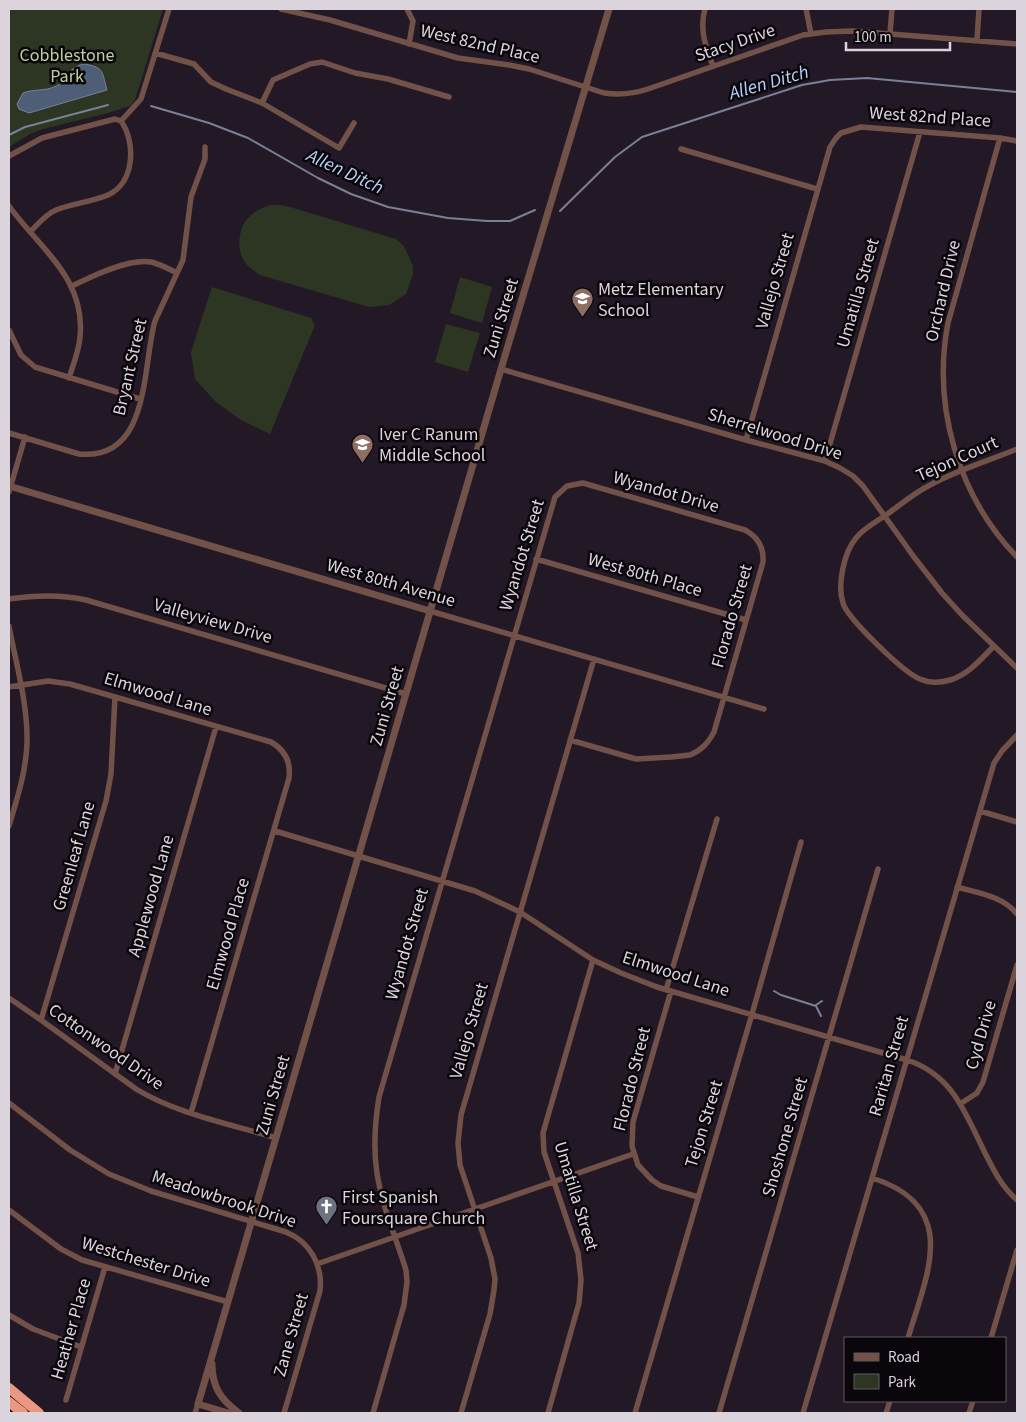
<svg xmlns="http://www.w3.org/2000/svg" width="1026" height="1422" viewBox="0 0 1026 1422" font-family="'Source Sans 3',sans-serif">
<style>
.green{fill:#2d3623}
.water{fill:#4e5e77;stroke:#788196}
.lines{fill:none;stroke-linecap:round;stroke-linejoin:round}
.stream{stroke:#788196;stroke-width:2}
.minor{stroke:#725148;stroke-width:5.5}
.tertiary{stroke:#725148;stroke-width:7}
.motorway{stroke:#eb9883;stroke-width:10}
.labels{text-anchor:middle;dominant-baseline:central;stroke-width:5;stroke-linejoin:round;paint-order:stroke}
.street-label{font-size:18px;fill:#dbd4dd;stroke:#0a060b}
.park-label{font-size:18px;fill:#b9d39f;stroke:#0a060b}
.poi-label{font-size:18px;fill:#dbd4dd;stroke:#0a060b;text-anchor:start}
.water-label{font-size:19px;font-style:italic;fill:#b7d0f7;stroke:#0a060b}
</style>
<rect width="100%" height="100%" fill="#231926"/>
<!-- green -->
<path class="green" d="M9 9H163L135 100 130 106 108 113 43 129 30 134 9 147Z
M270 205H280L290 207 396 239 404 246 409 257 413 266V274L406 294 389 305 369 307 260 275C256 272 251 269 247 265 236 253 237 229 249 217 255 211 262 208 270 205Z
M460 277 492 287 482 323 450 313Z
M212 287 311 318 315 325 270 434 241 420 216 402 195 379 191 352Z
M446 324 480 333 468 372 435 362Z"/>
<!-- water -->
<path class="water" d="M84 64C105 67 102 73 107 90L29 113 19 109 17 104 23 93C33 89 45 91 54 87 68 82 65 68 84 64Z"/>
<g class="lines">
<!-- stream -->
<path class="stream" d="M151 106 209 123 248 138 318 178 351 194 388 207 448 218 487 221H510L535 210
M9 135 25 127 108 105
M560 211 615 157 642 137 802 85 830 80 867 78 1017 92
M774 991 781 995 816 1006 821 1016
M816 1005 822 1001"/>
<!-- minor -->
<path class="minor" d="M281 9 330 20 458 58 509 65 529 69 604 93C619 95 633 94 648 89L803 35 826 32 852 31 1017 44
M407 9 413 21 409 44
M705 9C699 29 706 48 713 66
M806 9 811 34
M890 33 892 9
M977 40 979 9
M155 53 194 64 211 82 226 89 262 103 339 148 354 123
M262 103 273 80 310 64 322 62 355 73 388 79 449 97
M121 121 141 99 169 9
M1000 138 948 323C932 406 958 496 1017 557
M681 149 817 189
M9 156 42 138 115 119 121 121
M9 206C39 248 86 278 80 337 79 351 73 365 69 378
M30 232C38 224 46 214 56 210 73 203 92 202 108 195 135 183 136 142 121 121
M72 286C92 276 129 258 151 262 160 264 169 269 177 273
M9 330 21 355 35 367 140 399
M501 369 746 440 825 461 840 468 853 476 863 486 914 557 942 593 962 615 1017 668
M9 433 79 454C151 461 142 366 155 321L183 260 191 197 205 159V147
M746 440 830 147 836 138 841 133 861 127 1000 138 1017 141
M825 461 920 132
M9 492 25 437
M536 559 746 620
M9 599C35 595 60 594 86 600L406 694
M430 611 764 709
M9 626C16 664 28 704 27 743 26 772 17 799 9 826
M994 646C981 659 968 675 950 680 940 683 929 683 920 679 904 673 847 618 843 603 837 585 844 552 856 538 864 528 876 522 886 515 900 505 914 493 930 485 957 470 988 461 1017 449
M9 687 48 681 70 684 271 742C285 750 291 762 289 778L191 1113
M980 811 1017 822
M275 831 475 891 520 912 593 960 621 973 657 987 907 1060C953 1075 965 1113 985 1153 994 1171 1002 1187 1017 1200
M957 887C978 893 1003 896 1017 914
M666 990 717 819
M671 991 633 1122 632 1146 638 1165 652 1180 661 1186 698 1197
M9 998 41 1020 136 1089C177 1114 230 1124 276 1138
M41 1020 106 801 111 774 115 697
M115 1074 216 727
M9 1103 70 1150 109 1174 151 1191 286 1232C310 1242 323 1265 320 1291L284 1413
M960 1104 977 1093 983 1082 1017 965
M872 1178C961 1206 927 1274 908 1338
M9 1210 61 1249 82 1260 228 1302
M317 1264 633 1154
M9 1315 33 1329 81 1347
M991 1338 1017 1250
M66 1400 105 1267
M195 1413 198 1404
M373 1413 404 1305 407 1282 406 1270C396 1238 382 1206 377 1173 373 1148 375 1122 379 1097L555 497 567 486 583 483 745 530C758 537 764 548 763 562L714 732C708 743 702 750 690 755L671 757 636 759 570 740
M461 1413 490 1314 494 1290 495 1279 491 1258 460 1165 458 1143 461 1115 594 659
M548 1413 579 1303 581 1280 578 1253 544 1152 543 1133 593 960
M635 1413 752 1014 801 842
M719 1413 878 869
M803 1413 994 763 1002 751 1017 735
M886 1413 890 1401
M969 1413 973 1401"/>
<!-- tertiary -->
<path class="tertiary" d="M9 486 430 611
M212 1364C212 1387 221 1400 239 1413
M228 1413 198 1404 501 369 609 9"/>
<!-- motorway -->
<path class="motorway" d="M9 1388 39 1413
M9 1402 23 1413"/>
</g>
<!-- icons -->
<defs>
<symbol id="school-pin" viewBox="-11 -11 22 30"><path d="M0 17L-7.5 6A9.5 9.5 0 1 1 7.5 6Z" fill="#8d6e63" stroke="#0a060b"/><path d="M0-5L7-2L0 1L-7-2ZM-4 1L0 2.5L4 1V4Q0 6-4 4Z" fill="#fff"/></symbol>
<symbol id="church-pin" viewBox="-11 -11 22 30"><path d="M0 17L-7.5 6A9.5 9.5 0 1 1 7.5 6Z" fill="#6b7280" stroke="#0a060b"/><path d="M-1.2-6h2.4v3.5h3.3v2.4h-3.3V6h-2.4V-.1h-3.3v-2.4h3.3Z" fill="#fff"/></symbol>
</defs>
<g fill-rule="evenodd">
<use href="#school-pin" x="570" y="286" width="25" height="34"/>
<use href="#school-pin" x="350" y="432" width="25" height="34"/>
<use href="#church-pin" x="314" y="1194" width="25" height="34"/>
</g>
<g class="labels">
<!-- street labels -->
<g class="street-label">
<text transform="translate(735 43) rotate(-19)">Stacy Drive</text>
<text transform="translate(480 44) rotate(13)">West 82nd Place</text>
<text transform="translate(930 117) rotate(4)">West 82nd Place</text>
<text transform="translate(775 281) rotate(-74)">Vallejo Street</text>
<text transform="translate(943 291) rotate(-77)">Orchard Drive</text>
<text transform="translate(858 293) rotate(-74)">Umatilla Street</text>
<text transform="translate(501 318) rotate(-73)">Zuni Street</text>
<text transform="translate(130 367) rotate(-77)">Bryant Street</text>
<text transform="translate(775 434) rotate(17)">Sherrelwood Drive</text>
<text transform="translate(957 459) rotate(-24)">Tejon Court</text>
<text transform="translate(666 492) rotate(16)">Wyandot Drive</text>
<text transform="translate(522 555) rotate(-73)">Wyandot Street</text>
<text transform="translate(645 575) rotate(16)">West 80th Place</text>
<text transform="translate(391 583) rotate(16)">West 80th Avenue</text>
<text transform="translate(732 616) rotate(-74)">Florado Street</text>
<text transform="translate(213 621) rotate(16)">Valleyview Drive</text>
<text transform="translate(158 694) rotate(17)">Elmwood Lane</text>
<text transform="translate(387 706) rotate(-74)">Zuni Street</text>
<text transform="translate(74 856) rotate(-74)">Greenleaf Lane</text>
<text transform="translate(151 896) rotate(-74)">Applewood Lane</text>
<text transform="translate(228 934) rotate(-74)">Elmwood Place</text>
<text transform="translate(407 944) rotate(-74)">Wyandot Street</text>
<text transform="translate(676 974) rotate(18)">Elmwood Lane</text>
<text transform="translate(469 1031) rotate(-74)">Vallejo Street</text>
<text transform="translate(981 1035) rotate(-74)">Cyd Drive</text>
<text transform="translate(106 1047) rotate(35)">Cottonwood Drive</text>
<text transform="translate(889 1066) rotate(-74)">Raritan Street</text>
<text transform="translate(632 1079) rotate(-76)">Florado Street</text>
<text transform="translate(273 1095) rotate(-74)">Zuni Street</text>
<text transform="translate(704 1124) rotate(-73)">Tejon Street</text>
<text transform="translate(785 1137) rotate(-74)">Shoshone Street</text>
<text transform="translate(576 1196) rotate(73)">Umatilla Street</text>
<text transform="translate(224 1199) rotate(18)">Meadowbrook Drive</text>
<text transform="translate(146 1262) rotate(17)">Westchester Drive</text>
<text transform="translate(71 1329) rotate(-74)">Heather Place</text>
<text transform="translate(291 1335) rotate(-74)">Zane Street</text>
</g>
<!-- park labels -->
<g class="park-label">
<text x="67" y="55">Cobblestone<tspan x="67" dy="21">Park</tspan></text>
</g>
<!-- poi labels -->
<g class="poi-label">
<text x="598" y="289">Metz Elementary<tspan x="598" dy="21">School</tspan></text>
<text x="379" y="434">Iver C Ranum<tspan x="379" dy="21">Middle School</tspan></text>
<text x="342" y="1197">First Spanish<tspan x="342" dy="21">Foursquare Church</tspan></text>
</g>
<!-- water labels -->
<g class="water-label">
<text transform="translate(769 83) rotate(-16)">Allen Ditch</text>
<text transform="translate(345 172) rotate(25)">Allen Ditch</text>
</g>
</g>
<!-- border -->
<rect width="1026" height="1422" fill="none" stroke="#dbd4dd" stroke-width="20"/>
<!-- legend -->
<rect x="844" y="1337" width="162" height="65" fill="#0a060b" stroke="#5e585f"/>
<rect x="854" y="1353" width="25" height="8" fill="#725148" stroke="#5e585f"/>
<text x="888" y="1362" font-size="15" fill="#dbd4dd">Road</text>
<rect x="854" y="1374" width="25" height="15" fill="#2d3623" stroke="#5e585f"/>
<text x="888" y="1387" font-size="15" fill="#dbd4dd">Park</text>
<!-- scale -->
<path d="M846 42v8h104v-8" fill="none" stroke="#dbd4dd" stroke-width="2.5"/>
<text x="854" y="42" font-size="15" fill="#dbd4dd" stroke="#0a060b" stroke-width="4" paint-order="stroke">100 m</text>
</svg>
